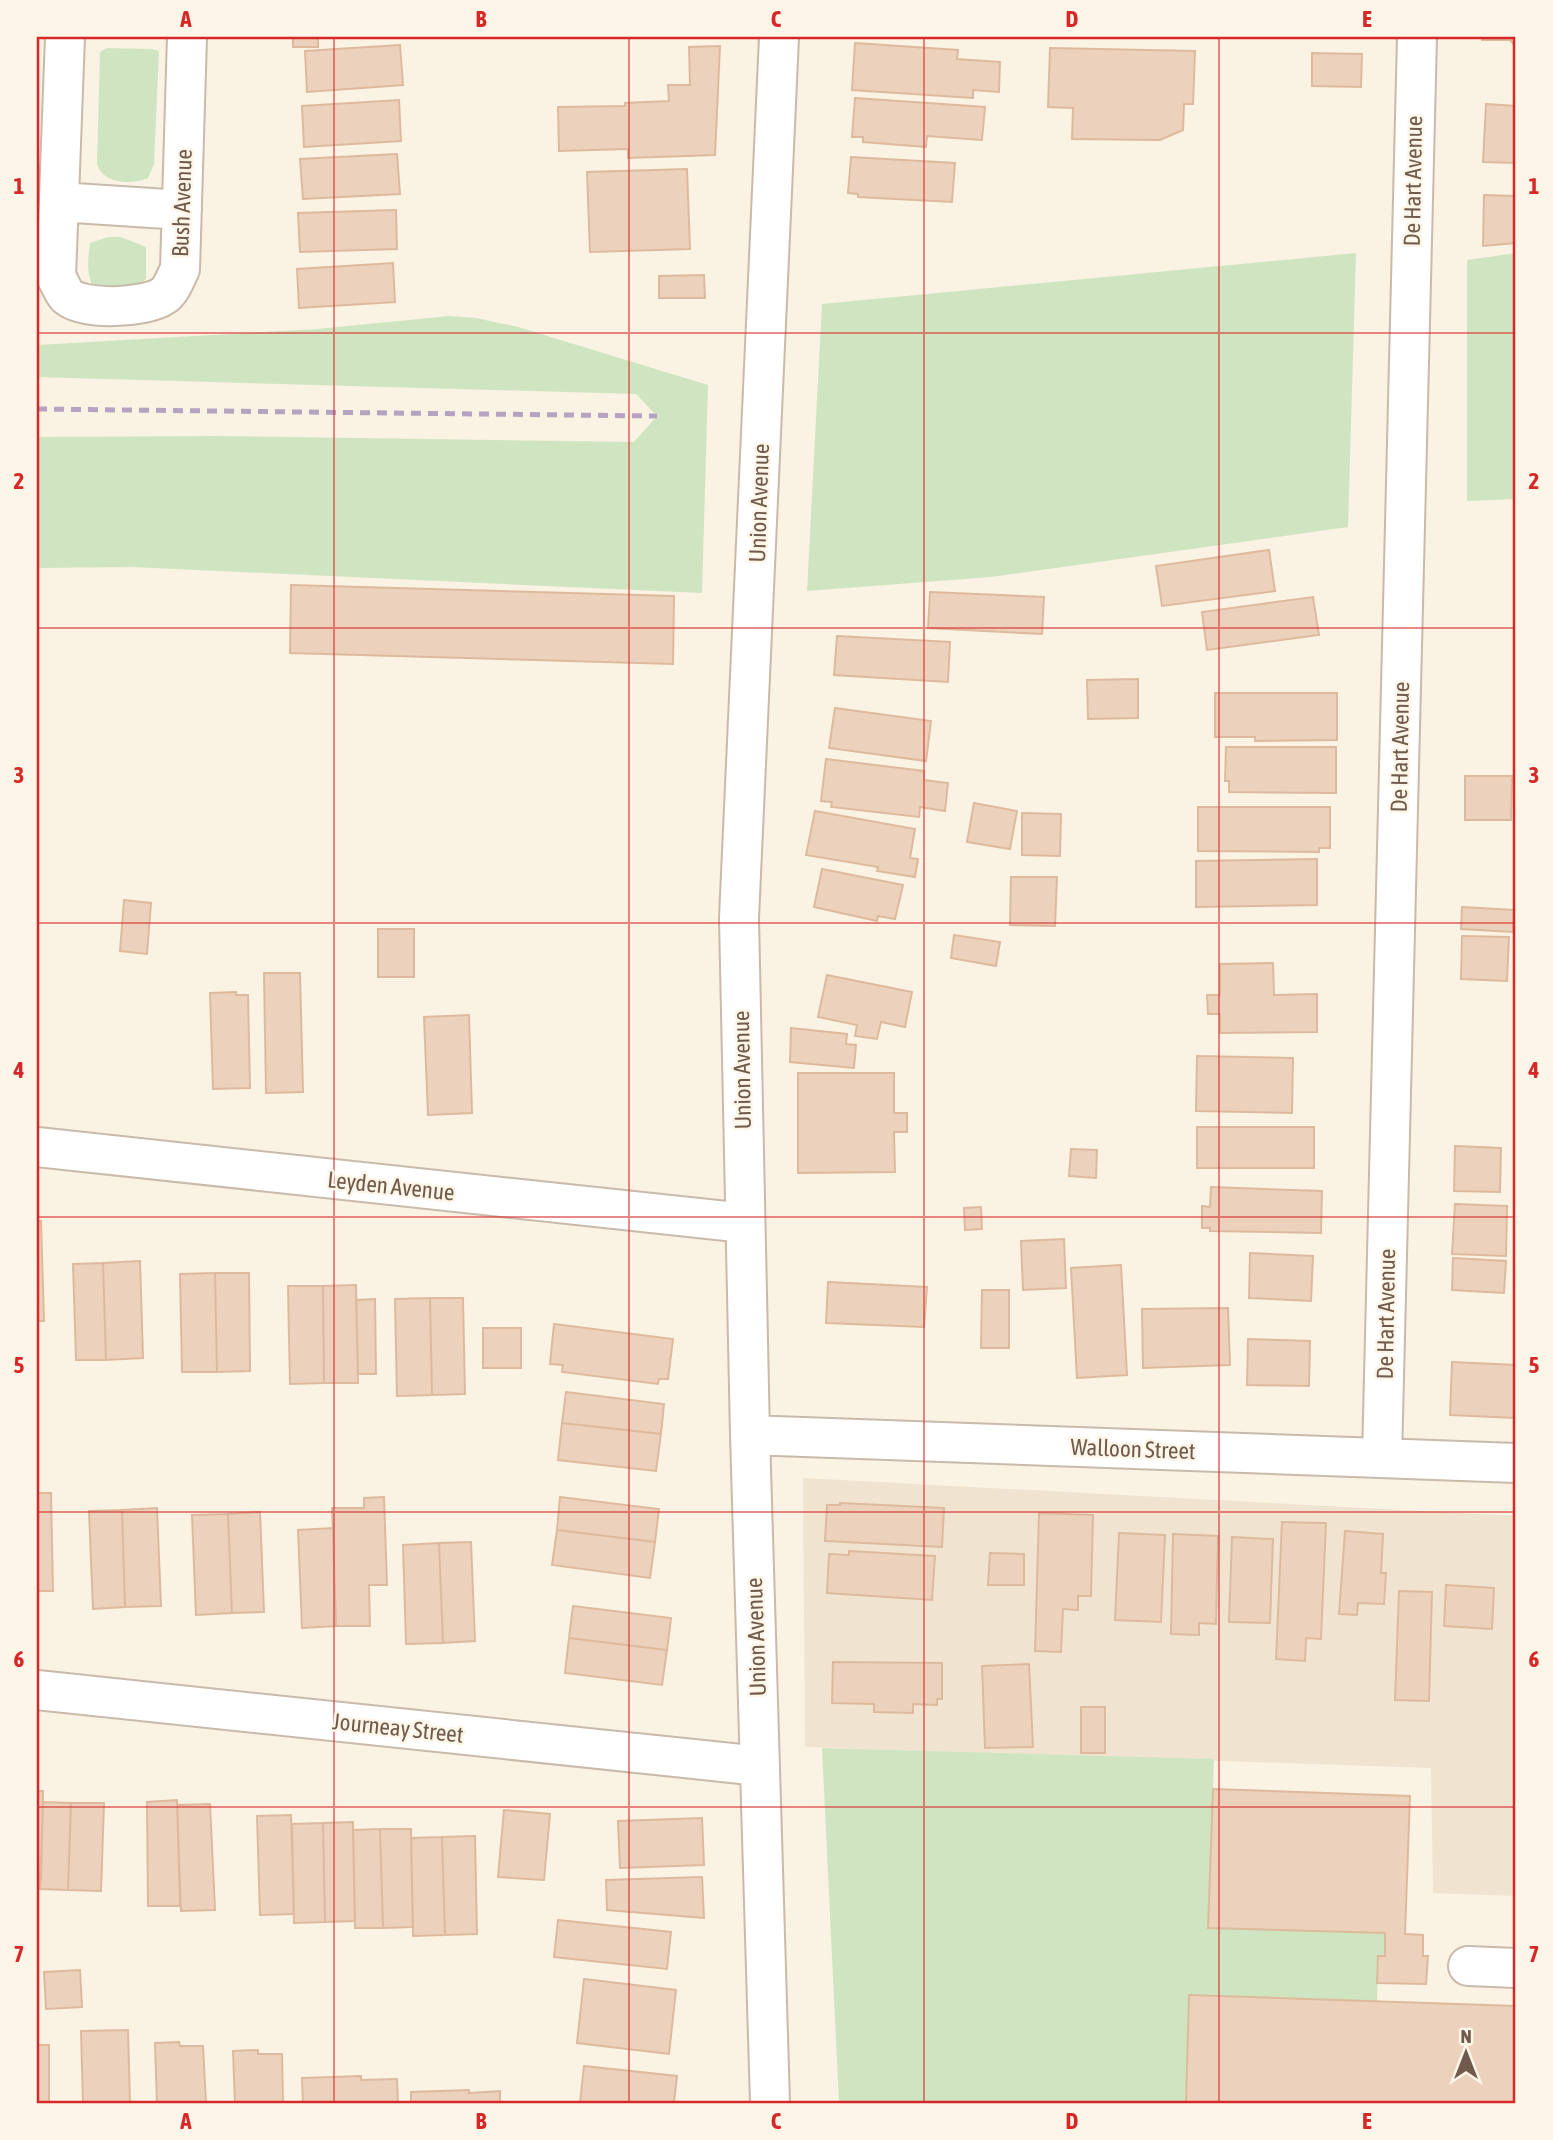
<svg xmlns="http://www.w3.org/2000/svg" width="1553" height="2140" viewBox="0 0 1553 2140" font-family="'Asap Condensed',sans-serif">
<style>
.residential{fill:#f0e4d1}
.green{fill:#cfe5c2}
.building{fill:#ecd2bc;stroke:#ddba9e;stroke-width:2}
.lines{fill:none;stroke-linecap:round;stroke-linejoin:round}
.minor-casing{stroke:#c9baaa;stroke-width:42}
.minor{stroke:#fff;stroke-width:38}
.rail{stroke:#b5a3c1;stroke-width:5;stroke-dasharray:10 7;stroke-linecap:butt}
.grid{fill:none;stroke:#d62828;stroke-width:2;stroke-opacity:0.55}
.labels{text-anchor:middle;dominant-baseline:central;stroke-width:5;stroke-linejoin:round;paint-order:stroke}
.street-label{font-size:23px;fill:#6f5a4b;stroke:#fdf6e8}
.neatline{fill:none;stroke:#d62828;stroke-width:2.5}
.grid-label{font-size:23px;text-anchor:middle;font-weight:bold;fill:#d62828}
</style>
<rect width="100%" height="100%" fill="#faf2e2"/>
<!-- residential -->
<path class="residential" d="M803 1478 1516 1516V1896L1433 1893 1431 1768 805 1747Z"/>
<!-- green -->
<path class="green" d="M107 48 151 49 159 51 154 164 148 178C131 185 103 184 97 164L100 52Z
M108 237H121L146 247V279L135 288 93 287C86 272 88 259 90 243Z
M1356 253 1348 527 991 577 807 591 822 304Z
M1516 253V499L1467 501V260Z
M449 316 476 318 518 327 708 385 702 593 132 567 37 568V437L215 436 634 442 657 416 636 394 37 377V345L317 329Z
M822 1748 1214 1759 1208 1927 1385 1933V1956H1378L1377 2002 1189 1995 1186 2103H839Z"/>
<!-- building -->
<path class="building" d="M293 37H318V47H293Z
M1482 37H1516V47L1510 40H1482Z
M855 43 958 50 957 59 1000 62 999 92 973 90V98L852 90Z
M400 45 403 85 307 92 305 51Z
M720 46 715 155 628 158V149L559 151 558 107 625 106V103L669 101 668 85H690L689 47Z
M1050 48 1195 51 1193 104H1184L1183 130 1160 140 1072 139 1073 108 1048 107Z
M1312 53 1362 54 1361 87 1312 86Z
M855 98 985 107 982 140 927 136 926 147 863 142V137H852Z
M399 100 401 141 304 147 302 106Z
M1486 104 1516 106V163L1483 162Z
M397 154 400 194 303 199 300 159Z
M851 157 955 163 952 202 858 197V194L848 193Z
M687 169 690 249 590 252 587 172Z
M1484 195 1516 196V243L1483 246Z
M396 210 397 249 300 252 298 213Z
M393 263 395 302 299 308 297 269Z
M704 275 705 298H659V276Z
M1269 550 1275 591 1162 606 1156 566Z
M291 585 674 596 673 664 290 653Z
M930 592 1044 597 1042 634 928 628Z
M1313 597 1319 635 1207 650 1202 612Z
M837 636 950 642 948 682 834 675Z
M1138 679V718L1088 719 1087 680Z
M1215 693H1337V740L1255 741V737H1215Z
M835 708 931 721 926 761 829 748Z
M1226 747H1336V793L1229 792V781H1225Z
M826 759 924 771V780L948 783 945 811 920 807 919 817 831 807 832 802 821 801Z
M1465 776H1512L1511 820H1465Z
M974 803 1017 811 1010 849 967 842Z
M1198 807H1330V848H1319V852L1198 851Z
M815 811 915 829 910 858 918 859 915 877 877 871 878 867 806 855Z
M1022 813 1061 814 1060 856 1022 855Z
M1317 859V905L1196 907V861Z
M822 869 903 885 895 919 878 916 877 921 814 907Z
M1011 877H1057L1055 926 1010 925Z
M124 900 151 903 147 954 120 951Z
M1462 907 1514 910 1513 932 1461 929Z
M378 929H414V977H378Z
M954 935 1000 942 996 966 951 958Z
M1462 936 1509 937 1507 981 1461 979Z
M1273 963 1274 995 1317 994V1032L1220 1033V1014H1208L1207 995H1220V964Z
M264 973H300L303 1092 266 1093Z
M827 975 912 992 905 1027 881 1022 877 1039 855 1036 857 1025 818 1017Z
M236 992V995H248L250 1088 213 1089 210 993Z
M469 1015 472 1113 428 1115 424 1017Z
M791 1028 847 1034 846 1044 856 1045 854 1068 790 1062Z
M1197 1056 1293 1058 1292 1113 1196 1111Z
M798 1073H894V1113H907V1132H894L895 1172 798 1173Z
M1197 1127H1314V1168H1197Z
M1455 1146 1501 1148 1500 1192 1454 1191Z
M1071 1149 1097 1150 1096 1178 1069 1176Z
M1211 1187 1322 1191 1321 1233 1210 1231V1228H1202V1206L1210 1207Z
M1455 1204 1507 1206 1506 1256 1452 1254Z
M981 1207 982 1229 965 1230 964 1208Z
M37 1221H41L44 1321H37Z
M1064 1239 1066 1288 1023 1290 1021 1241Z
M1250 1253 1313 1256 1311 1301 1249 1298Z
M1453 1258 1506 1261 1504 1293 1452 1290Z
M140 1261 143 1358 106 1360 103 1263Z
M103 1263 106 1360H76L73 1264Z
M1121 1265 1127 1375 1077 1378 1071 1268Z
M215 1273H249L250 1371 217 1372Z
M215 1273 217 1372H182L180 1274Z
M828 1282 927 1287 924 1327 826 1323Z
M356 1285 358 1383H324L323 1286Z
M288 1286H323L324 1383 290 1384Z
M982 1290H1009V1348H981Z
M430 1298H463L465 1394 432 1395Z
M430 1298 432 1395 397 1396 395 1299Z
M375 1299 376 1374H358L356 1300Z
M1228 1308 1230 1365 1143 1368 1142 1309Z
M554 1324 673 1339 668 1379H659L658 1384 562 1372 563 1365 550 1364Z
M483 1328H521V1368H483Z
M1248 1339 1310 1341 1309 1386 1247 1385Z
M1452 1362 1516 1365 1515 1418 1450 1415Z
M566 1392 664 1404 661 1434 562 1423Z
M562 1423 661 1434 656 1471 558 1460Z
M37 1493H51L53 1591H37Z
M384 1497 387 1585H369L370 1626H336L332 1508H364V1498Z
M560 1497 659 1509 655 1542 557 1530Z
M840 1503 944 1508 942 1547 825 1541 827 1505H840Z
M157 1508 161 1606 125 1607 122 1510Z
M122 1510 125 1607 93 1609 89 1511Z
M260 1512 264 1612 232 1613 228 1514Z
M1039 1513 1093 1515 1091 1596H1078V1610L1063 1609 1061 1652 1035 1651Z
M228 1514 232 1613 196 1615 192 1515Z
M1282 1522 1326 1523 1321 1639 1306 1638 1305 1661 1276 1659Z
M333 1528 336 1626 302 1628 298 1530Z
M557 1530 655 1542 650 1578 552 1565Z
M1345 1531 1383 1534 1381 1573H1386L1384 1604 1358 1603 1357 1615 1339 1614Z
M1119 1533 1165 1535 1161 1622 1115 1620Z
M1173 1534 1218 1536 1216 1624 1199 1623V1635L1171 1634Z
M1232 1537 1273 1539 1270 1623 1229 1622Z
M471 1542 475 1641 443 1643 439 1543Z
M439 1543 443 1643 406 1644 403 1545Z
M849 1551 935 1556 932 1600 827 1593 829 1554 849 1555Z
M990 1553 1024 1554V1585H988Z
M1446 1585 1494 1588 1492 1629 1444 1626Z
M1399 1591 1432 1592 1429 1701 1395 1700Z
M573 1606 671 1618 667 1650 569 1638Z
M569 1638 667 1650 662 1685 565 1673Z
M833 1662 942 1663V1699H937V1705L913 1704V1713L874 1712V1704L832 1703Z
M1029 1664 1033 1747 985 1748 982 1666Z
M1081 1707H1105V1753H1081Z
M1213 1789 1410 1796 1405 1934 1423 1935V1956H1428L1426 1984 1377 1983 1378 1956H1385V1933L1208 1928Z
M37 1791H43L41 1880H37Z
M177 1800 180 1906H148L147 1802Z
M43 1802 71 1803 68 1890 40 1889Z
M71 1803H104L101 1891 68 1890Z
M210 1804 215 1910 181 1911 177 1805Z
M504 1810 550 1814 544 1880 498 1877Z
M291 1815 294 1914 260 1915 257 1816Z
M702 1818 704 1865 620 1868 618 1821Z
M353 1822 355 1921 325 1922 323 1823Z
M323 1823 325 1922 294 1923 292 1824Z
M380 1829H411L413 1927 383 1928Z
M380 1829 383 1928H355L353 1830Z
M475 1836 477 1934 445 1935 442 1837Z
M442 1837 445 1935 413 1936 411 1838Z
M702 1877 704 1918 607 1910 606 1880Z
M558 1920 671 1932 667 1969 554 1957Z
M80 1970 82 2007 46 2009 44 1972Z
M584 1979 676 1990 669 2054 577 2043Z
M1189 1995 1516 2006V2103H1186Z
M128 2030 130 2103H83L81 2031Z
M179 2042 180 2046H203L206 2103H157L155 2043Z
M37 2045H49V2103H37Z
M258 2050V2054H282L283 2103H235L233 2051Z
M584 2066 677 2076 674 2103H580Z
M361 2076V2080L397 2079 398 2103H303L302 2078Z
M469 2090V2093L500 2091V2103H411V2092Z"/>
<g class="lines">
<defs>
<path id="minor" d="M65 37 56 277C60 283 63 292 67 296 84 311 145 308 163 296 171 291 176 277 180 269L187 37
M59 202 182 210
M37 1147 745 1223
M750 1435 1516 1463
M1382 1458 1417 37
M37 1690 760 1766
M1468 1966 1516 1968
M770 2103 750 1435 739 918 779 37"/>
</defs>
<!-- minor casing -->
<use href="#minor" class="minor-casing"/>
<!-- minor -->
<use href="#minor" class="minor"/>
<!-- rail -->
<path class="rail" d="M37 409 657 416"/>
</g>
<!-- grid -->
<path class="grid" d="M334 37V2103M629 37V2103M924 37V2103M1219 37V2103M37 333H1516M37 628H1516M37 923H1516M37 1217H1516M37 1512H1516M37 1807H1516"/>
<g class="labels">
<!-- street labels -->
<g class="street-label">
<text transform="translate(1413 181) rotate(-89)">De Hart Avenue</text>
<text transform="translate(182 203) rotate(-88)">Bush Avenue</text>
<text transform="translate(759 503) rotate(-88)">Union Avenue</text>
<text transform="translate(1400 747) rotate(-89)">De Hart Avenue</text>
<text transform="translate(742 1070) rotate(-91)">Union Avenue</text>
<text transform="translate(391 1186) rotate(6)">Leyden Avenue</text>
<text transform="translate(1386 1314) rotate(-89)">De Hart Avenue</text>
<text transform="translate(1133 1449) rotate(2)">Walloon Street</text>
<text transform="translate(756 1637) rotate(-92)">Union Avenue</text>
<text transform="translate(398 1728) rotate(6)">Journeay Street</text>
</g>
</g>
<!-- border -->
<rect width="1553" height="2140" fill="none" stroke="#fdf6e8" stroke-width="77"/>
<!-- north arrow -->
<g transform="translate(1466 2053)" stroke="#fdf6e8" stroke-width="5" paint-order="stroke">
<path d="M0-5L12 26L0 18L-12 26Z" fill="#6f5a4b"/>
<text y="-10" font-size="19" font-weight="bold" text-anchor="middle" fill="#6f5a4b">N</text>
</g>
<rect x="38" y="38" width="1476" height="2064" class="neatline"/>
<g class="grid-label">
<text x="186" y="27">A</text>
<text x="481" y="27">B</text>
<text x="776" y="27">C</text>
<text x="1072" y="27">D</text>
<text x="1367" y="27">E</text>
<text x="19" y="194">1</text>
<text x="1534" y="194">1</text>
<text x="19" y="489">2</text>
<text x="1534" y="489">2</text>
<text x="19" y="783">3</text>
<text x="1534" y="783">3</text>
<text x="19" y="1078">4</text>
<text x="1534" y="1078">4</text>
<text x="19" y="1373">5</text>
<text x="1534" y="1373">5</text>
<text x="19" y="1667">6</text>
<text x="1534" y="1667">6</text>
<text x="19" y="1962">7</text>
<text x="1534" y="1962">7</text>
<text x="186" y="2129">A</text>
<text x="481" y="2129">B</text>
<text x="776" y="2129">C</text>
<text x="1072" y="2129">D</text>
<text x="1367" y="2129">E</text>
</g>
</svg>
